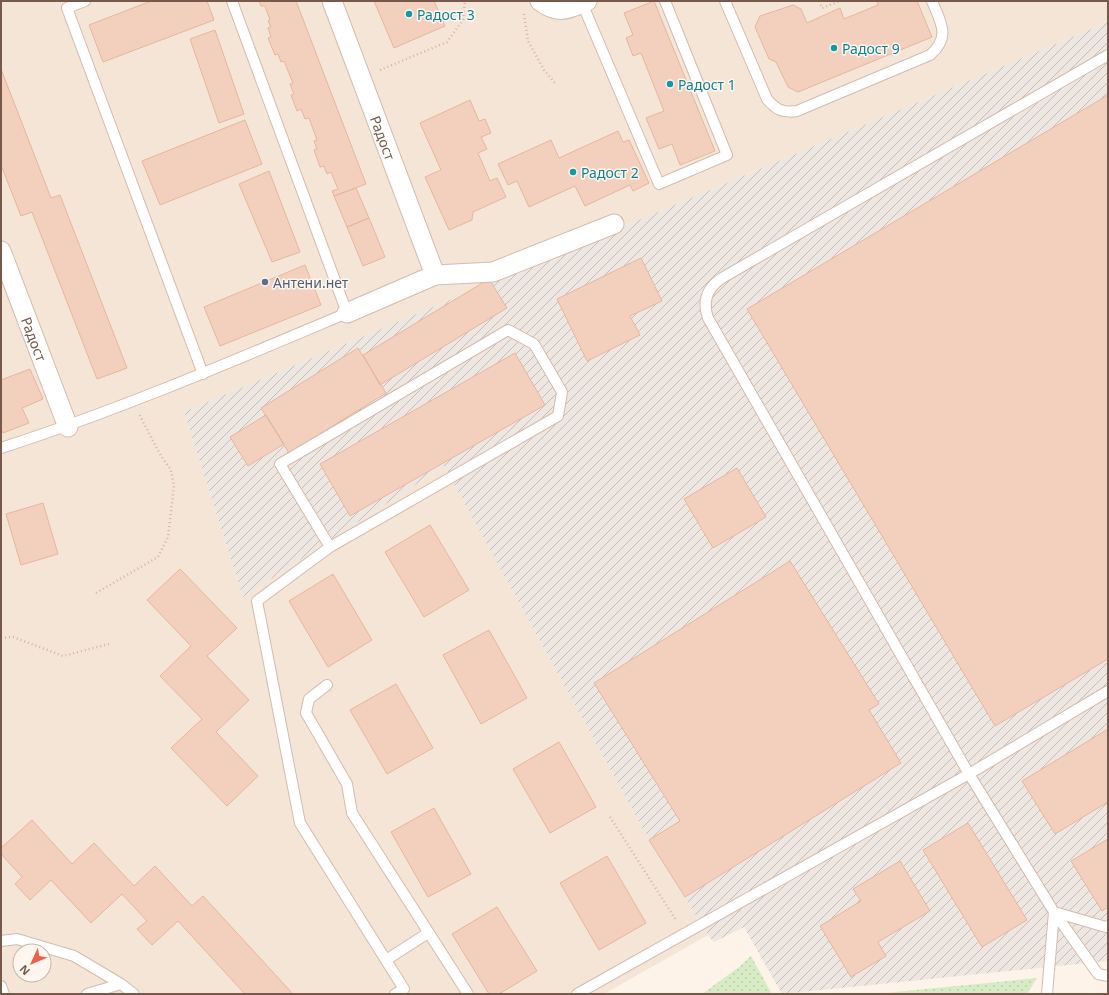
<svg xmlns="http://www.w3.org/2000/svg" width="1109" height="995" viewBox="0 0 1109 995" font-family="'Noto Sans',sans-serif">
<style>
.residential{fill:#f5e5d6;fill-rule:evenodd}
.industrial{fill:url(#industrial-furrows)}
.grass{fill:url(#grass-dots)}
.building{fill:#f3d0be;stroke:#e7b59e}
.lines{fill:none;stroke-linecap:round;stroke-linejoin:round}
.lane-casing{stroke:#d2bcaf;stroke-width:12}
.street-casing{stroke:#d2bcaf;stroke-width:21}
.path{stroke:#d9b3a1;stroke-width:2.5;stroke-dasharray:1 3;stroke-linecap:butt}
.lane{stroke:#fff;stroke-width:10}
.street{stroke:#fff;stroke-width:19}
.culture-dot{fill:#0f9aa8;stroke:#fff7ef;stroke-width:1.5}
.service-dot{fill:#5c6f8a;stroke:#fff7ef;stroke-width:1.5}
.labels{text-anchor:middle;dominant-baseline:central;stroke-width:3;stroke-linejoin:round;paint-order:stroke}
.culture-label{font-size:14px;fill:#0d838f;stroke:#fff7ef;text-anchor:start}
.street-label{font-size:14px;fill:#78584a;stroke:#fff7ef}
.service-label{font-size:14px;fill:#4e5e75;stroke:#fff7ef;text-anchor:start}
</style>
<defs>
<pattern id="industrial-furrows" width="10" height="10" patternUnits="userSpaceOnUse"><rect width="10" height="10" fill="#eee6e1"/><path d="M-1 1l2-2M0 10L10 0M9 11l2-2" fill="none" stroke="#c6bdb8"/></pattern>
<pattern id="grass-dots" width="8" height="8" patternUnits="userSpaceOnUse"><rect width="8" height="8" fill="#d7ecc5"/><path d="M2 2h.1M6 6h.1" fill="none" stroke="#bcccab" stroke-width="1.8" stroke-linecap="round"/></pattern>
</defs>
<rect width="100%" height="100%" fill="#fdf3e8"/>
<!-- residential -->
<path class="residential" d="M1 1H1108V22L184 412 243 597 444 466 649 840 708 935 604 994H1ZM20 951H44V975H20Z"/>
<!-- industrial -->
<path class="industrial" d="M1108 22V961L782 994 744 927 714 942 708 935 649 840 444 466 243 597 184 412Z"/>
<!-- grass -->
<path class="grass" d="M751 956 772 994H702L739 967Z
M1037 978 1027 994H875Z"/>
<!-- building -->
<path class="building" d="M151 1H207L214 20 103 62 89 25Z
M259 1H296L366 184 334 196 332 191 338 189 331 172 327 174 324 166 320 167 314 150 317 149 314 141 317 140 309 118 305 119 301 109 297 111 291 95 294 94 290 84 293 83 284 61 281 62 278 54 275 55 268 38 271 37 268 28 271 27 268 21 270 20 265 6H261Z
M374 1H434L445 26 394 48Z
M654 1 715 151 680 165 672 144 659 149 646 118 664 111 641 53 633 56 626 38 633 35 624 13Z
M877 1H917L932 37 798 92 788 87 776 62 769 59 755 27 760 16 793 5 801 9 807 23 840 8 844 19 878 5Z
M215 30 244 114 219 123 190 39Z
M1 69 51 198 60 195 127 368 97 379 32 212 21 216 1 165Z
M1108 95V659L995 726 747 309Z
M470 100 479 121 485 119 491 133 481 137 487 149 478 153 490 181 497 178 506 197 473 212 472 220 449 230 425 177 441 170 420 123Z
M245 120 262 164 160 205 142 161Z
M618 131 623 142 629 140 649 183 633 191 630 185 585 206 575 186 529 207 517 181 508 185 498 164 551 140 559 158Z
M269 171 300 252 272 262 239 184Z
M356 188 369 218 347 227 334 196Z
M369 218 385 257 363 266 347 227Z
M641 258 662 301 630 316 640 335 587 361 557 299Z
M305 265 321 305 220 346 204 307Z
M489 279 507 308 380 385 363 355Z
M358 348 386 393 289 453 261 408Z
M515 353 545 405 350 516 320 464Z
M30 369 43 399 22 408 29 423 3 433 1 429V380Z
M266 415 284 444 248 466 230 437Z
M737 468 766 517 713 548 684 499Z
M43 503 58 554 21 565 6 514Z
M430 525 469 590 424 617 385 552Z
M790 561 879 704 869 710 901 763 685 897 649 840 680 821 594 683Z
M180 569 237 628 207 656 249 700 216 732 258 776 227 806 171 748 202 719 160 676 191 646 147 600Z
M333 574 372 640 328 667 289 601Z
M489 630 527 698 481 724 443 655Z
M396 684 433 748 387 774 350 710Z
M1108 729V802L1055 834 1022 781Z
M559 742 596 807 550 833 513 769Z
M434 808 471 874 428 897 391 832Z
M32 820 72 864 94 843 134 886 155 866 192 906 203 896 293 994H245L178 921 152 945 137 929 147 921 122 894 91 923 51 880 30 900 15 884 22 877 1 854V848Z
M968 823 1027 920 982 947 923 850Z
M1108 839V907L1102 911 1071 861Z
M607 856 646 923 599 950 560 883Z
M900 861 930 911 878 942 886 956 851 977 820 926 861 901 853 889Z
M497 907 537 971 499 994H489L452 934Z"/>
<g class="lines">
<defs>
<path id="lane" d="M85 1 67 8 203 374
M725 1 767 99C776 110 783 113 797 111L930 55C951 37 941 23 932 1
M582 3 659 184 727 155 665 1
M1108 55 722 278C707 288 702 301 708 318L969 774 1054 912 1106 927 1108 926
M1 448C119 410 233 361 347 313L232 1
M330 547 280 464 508 330 534 344 562 392 558 416 330 547 257 601 300 823 404 989 395 994
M327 685 309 699 306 713 347 784 352 813 468 994
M1054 912 1098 974 1108 976
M1 941 17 939 74 956 121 984 134 994
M386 960 428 933
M1 986 4 994
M87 994 121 984
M577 994 969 774 1108 691
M1047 994 1054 912"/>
<g id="street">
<path id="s1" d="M332 1 435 275"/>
<path d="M540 1C558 15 569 9 587 1"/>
<path id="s2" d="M1 251 68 427"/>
<path d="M347 313 435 275 493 272 614 224"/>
</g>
</defs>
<!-- lane casing -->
<use href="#lane" class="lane-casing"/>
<!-- street casing -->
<use href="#street" class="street-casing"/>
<!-- path -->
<path class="path" d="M819 1 822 8 840 1
M524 14 528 41 544 70 555 83
M380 70 447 42 463 20 465 1
M96 593 158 557 168 537 174 486 171 470 161 456 139 414
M1 638 13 637 63 656 109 644
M610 817 676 920"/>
<!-- lane -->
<use href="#lane" class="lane"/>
<!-- street -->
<use href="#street" class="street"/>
</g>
<!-- markers -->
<g class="culture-dot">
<circle cx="409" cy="14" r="4"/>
<circle cx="834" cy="48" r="4"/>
<circle cx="670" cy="84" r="4"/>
<circle cx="573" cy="172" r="4"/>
</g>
<circle class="service-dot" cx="265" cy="282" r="4"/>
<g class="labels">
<!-- culture labels -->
<g class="culture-label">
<text x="417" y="14">Радост 3</text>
<text x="842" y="48">Радост 9</text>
<text x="678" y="84">Радост 1</text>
<text x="581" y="172">Радост 2</text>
</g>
<!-- street labels -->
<g class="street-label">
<text stroke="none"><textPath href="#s1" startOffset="146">Радост</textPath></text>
<text stroke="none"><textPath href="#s2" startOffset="94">Радост</textPath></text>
</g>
<!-- service labels -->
<g class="service-label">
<text x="273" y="282">Антени.нет</text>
</g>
</g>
<!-- border -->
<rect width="1109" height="995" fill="none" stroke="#78584a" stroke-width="4"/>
<!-- north arrow -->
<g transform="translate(32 963) rotate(226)"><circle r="19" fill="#fff7ef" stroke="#c9b7ad"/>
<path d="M0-3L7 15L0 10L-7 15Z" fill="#ea624a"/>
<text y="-6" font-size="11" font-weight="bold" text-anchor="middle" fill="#78584a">N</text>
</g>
</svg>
